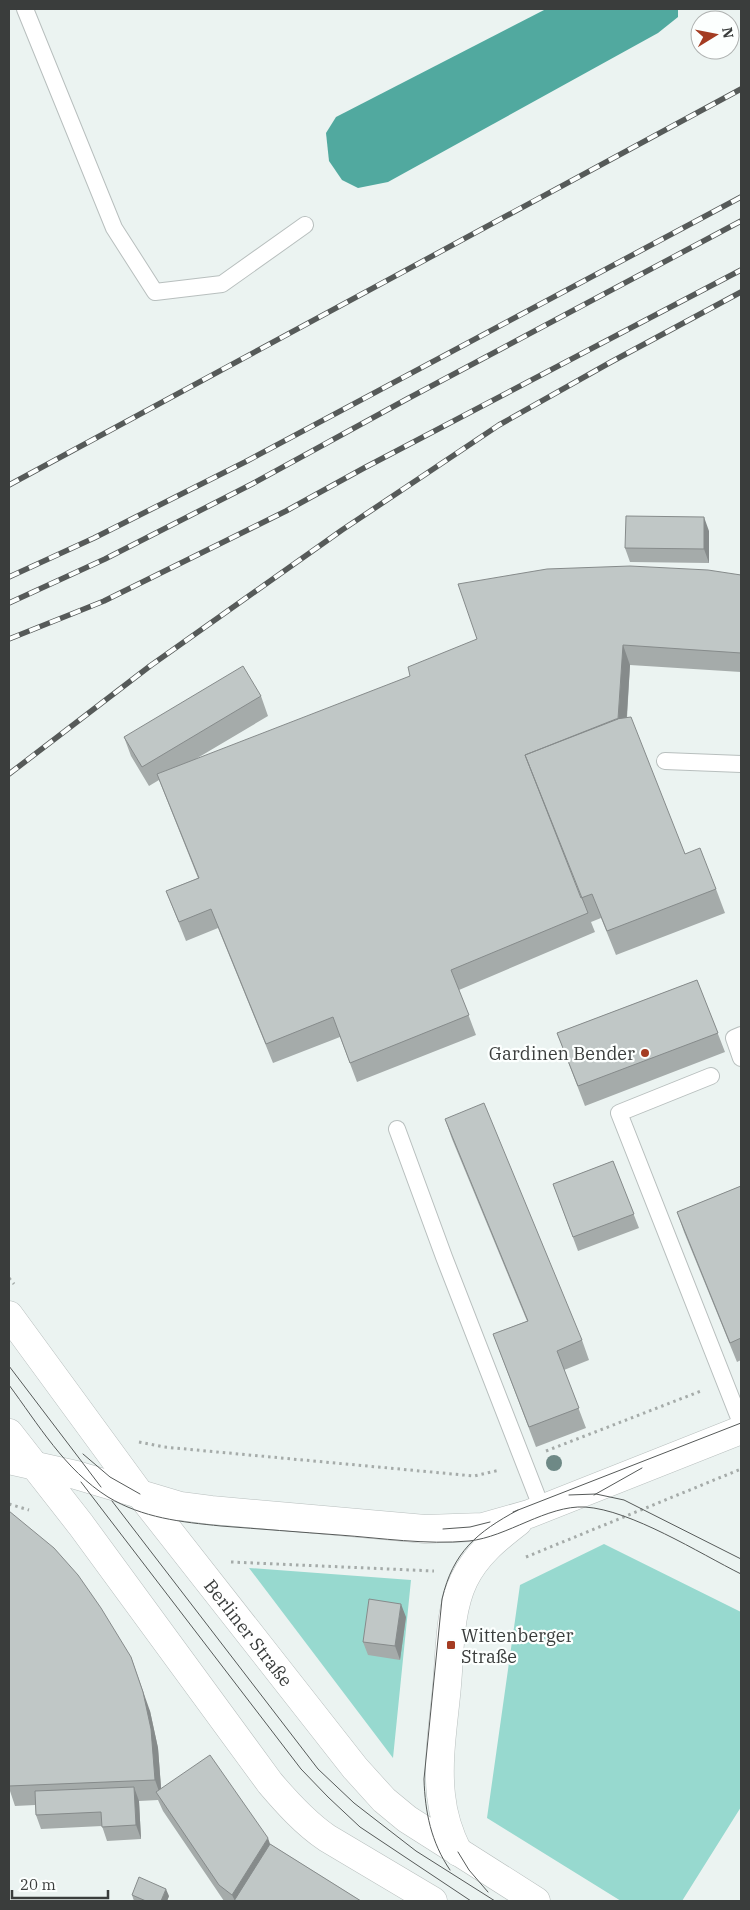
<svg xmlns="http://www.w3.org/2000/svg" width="750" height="1910" viewBox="0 0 750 1910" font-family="'IBM Plex Serif',serif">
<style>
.green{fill:#97d9cf}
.water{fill:#51a99f}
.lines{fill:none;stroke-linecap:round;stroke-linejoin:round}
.service-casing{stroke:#b8bfbe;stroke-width:18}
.secondary-casing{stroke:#b8bfbe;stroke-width:29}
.path{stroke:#a5aba9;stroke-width:3;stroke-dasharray:2.5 4;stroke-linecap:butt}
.service{stroke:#fff;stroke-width:16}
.secondary{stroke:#fff;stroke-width:28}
.tram{stroke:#565a59;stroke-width:1}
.rail-casing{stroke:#565a59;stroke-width:5.5}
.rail{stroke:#fcfffe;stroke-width:4;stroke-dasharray:11;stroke-linecap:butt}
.tree{fill:#6e8986}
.wall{fill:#a5abaa}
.shaded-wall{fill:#868b8b}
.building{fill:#c0c7c6;stroke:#868b8b}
.poi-dot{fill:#a43c22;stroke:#fcfffe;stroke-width:2}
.labels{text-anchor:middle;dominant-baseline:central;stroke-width:4.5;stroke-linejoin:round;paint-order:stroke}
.poi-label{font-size:18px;fill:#3a3d3c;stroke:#fcfffe;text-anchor:end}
.street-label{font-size:18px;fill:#3a3d3c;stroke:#fcfffe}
</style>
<rect width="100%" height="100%" fill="#ebf3f1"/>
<!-- green -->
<path class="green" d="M604 1544 741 1612V1807L682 1901H621L487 1818 520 1585Z
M249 1568 411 1580 393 1758Z"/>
<!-- water -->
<path class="water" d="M546 9H678V17L658 33 388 182 358 188 342 180 329 161 326 133 336 117Z"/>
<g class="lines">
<defs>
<path id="service" d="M25 9 114 228 155 292 222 284 305 225
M665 761 741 764
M741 1035 734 1038 741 1058
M711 1076 619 1113 741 1423
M397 1129 444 1257 542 1509"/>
<g id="secondary">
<path id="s1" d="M9 1315 140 1494 355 1768 384 1800 407 1819 536 1901"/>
<path d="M9 1433 81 1525 270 1783C287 1803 305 1823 327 1838L433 1901"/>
<path d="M9 1460 76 1475 180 1506 211 1510 425 1529 483 1527 529 1514 741 1430"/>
<path d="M458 1852C449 1834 443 1815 441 1795 437 1758 444 1721 447 1685 450 1651 449 1611 464 1580 476 1555 496 1539 518 1522"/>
</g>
</defs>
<!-- service casing -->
<use href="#service" class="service-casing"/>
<!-- secondary casing -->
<use href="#secondary" class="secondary-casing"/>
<!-- path -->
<path class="path" d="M9 1278 14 1284
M139 1442 164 1447 474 1476 500 1470
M546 1451 701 1391
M9 1504 29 1510
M526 1557 741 1469
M231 1562 434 1571"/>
<!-- service -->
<use href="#service" class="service"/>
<!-- secondary -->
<use href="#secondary" class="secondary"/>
<!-- tram -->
<path class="tram" d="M9 1366 101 1487
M9 1385C38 1424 65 1470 108 1497 143 1518 181 1522 221 1526 260 1529 299 1532 339 1535 381 1538 426 1545 469 1541 507 1537 547 1505 585 1507 631 1510 699 1553 741 1574
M83 1454 110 1477 140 1494
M81 1482 301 1769 328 1797 360 1827 471 1901
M569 1495 596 1494 624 1500 741 1559
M594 1495 642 1468
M112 1501 318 1769 354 1803 416 1851 495 1901
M513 1512 741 1423
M443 1529 470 1527 490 1522
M458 1852 469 1870 488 1892
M450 1870C431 1842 425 1812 424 1779L442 1599C453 1552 477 1532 518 1510"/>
<defs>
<path id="rail" d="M9 485 741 89
M9 577 94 538 245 462 741 197
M9 603 105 559 252 484 407 399 741 221
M9 639 104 601 286 511 364 468 741 270
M9 774 150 666 342 530 499 425 611 362 741 292"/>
</defs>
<!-- rail casing -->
<use href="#rail" class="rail-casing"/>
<!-- rail -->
<use href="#rail" class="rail"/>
</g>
<!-- trees -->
<circle class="tree" cx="554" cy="1463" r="8"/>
<!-- wall -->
<path class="wall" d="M709 531V563L630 562 625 548Z
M741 575V672L630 665 627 718 685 854 716 889 725 913 616 955 601 918 591 922 595 932 459 990 476 1035 357 1082 340 1037 273 1063 218 928 186 941 166 891 198 878 159 780 149 786 131 756 124 737 261 696 268 716 194 760Z
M697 980 725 1052 585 1106 557 1033Z
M445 1119 582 1340 589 1360 564 1370 586 1428 536 1447 493 1334 527 1321 452 1139Z
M613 1161 639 1228 578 1251 553 1184Z
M741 1186V1360L737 1362 684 1232 677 1212Z
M9 1511 150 1711 158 1748 161 1788 270 1844 361 1901H224L163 1811 158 1800 139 1801 141 1839 107 1841 102 1826 41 1829 36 1815 35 1805 15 1806 9 1788Z
M406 1617 400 1660 368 1655 363 1642Z
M132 1895 169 1896 167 1901H134Z"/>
<!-- shaded-wall -->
<path class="shaded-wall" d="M704 517 709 531V563L704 549Z
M623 645 630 665 625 743 618 723Z
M401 1604 406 1617 400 1660 395 1646Z
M131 1657 150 1711 158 1748 162 1800 155 1780Z
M134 1787 139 1801 141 1839 136 1825Z
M268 1838 275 1858 235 1901 232 1895Z
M166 1889 169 1896 167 1901H161Z"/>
<!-- building -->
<path class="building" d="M626 516 704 517V549L625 548Z
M630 566 708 570 741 575V653L623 645 618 719 525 755 588 913 451 970 469 1015 350 1063 333 1017 266 1044 211 909 179 922 166 891 199 878 157 774 410 676 408 667 477 639 458 584 547 569Z
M243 666 261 696 142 767 124 737Z
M631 717 685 854 700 848 716 889 607 931 592 894 581 898 525 755 616 719Z
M697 980 718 1033 578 1086 557 1033Z
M484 1103 582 1340 557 1351 579 1408 529 1427 493 1334 528 1321 445 1119Z
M613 1161 634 1214 573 1237 553 1184Z
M741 1186V1338L730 1343 677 1212Z
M9 1511 54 1548 78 1575 101 1608 131 1657 143 1692 151 1729 155 1780 9 1786Z
M369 1599 401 1604 395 1646 363 1642Z
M210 1755 268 1838 232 1895 219 1885 156 1792Z
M134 1787 136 1825 102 1827 101 1812 36 1815 35 1791Z
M270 1844 361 1901H234Z
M139 1877 166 1889 161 1901H146L132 1895Z"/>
<!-- markers -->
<g class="poi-dot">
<circle cx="645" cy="1053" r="5"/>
<rect x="446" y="1640" width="10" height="10" rx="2.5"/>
</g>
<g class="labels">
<!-- poi labels -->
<g class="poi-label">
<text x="635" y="1053">Gardinen Bender</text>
<text x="461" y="1635" text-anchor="start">Wittenberger<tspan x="461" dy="21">Straße</tspan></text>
</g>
<!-- street labels -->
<g class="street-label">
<text stroke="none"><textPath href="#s1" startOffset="398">Berliner Straße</textPath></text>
</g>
</g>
<!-- border -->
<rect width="750" height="1910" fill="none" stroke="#3a3d3c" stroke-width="20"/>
<!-- north arrow -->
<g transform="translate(715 35) rotate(80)"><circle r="24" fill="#fcfffe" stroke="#aeb1b0"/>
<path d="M0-4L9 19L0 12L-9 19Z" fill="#a43c22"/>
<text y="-8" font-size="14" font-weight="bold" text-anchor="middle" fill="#3a3d3c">N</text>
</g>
<!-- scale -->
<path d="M12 1890v8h96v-8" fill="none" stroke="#3a3d3c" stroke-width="2.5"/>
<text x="20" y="1890" font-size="15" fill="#3a3d3c" stroke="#fcfffe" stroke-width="4" paint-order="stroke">20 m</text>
</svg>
